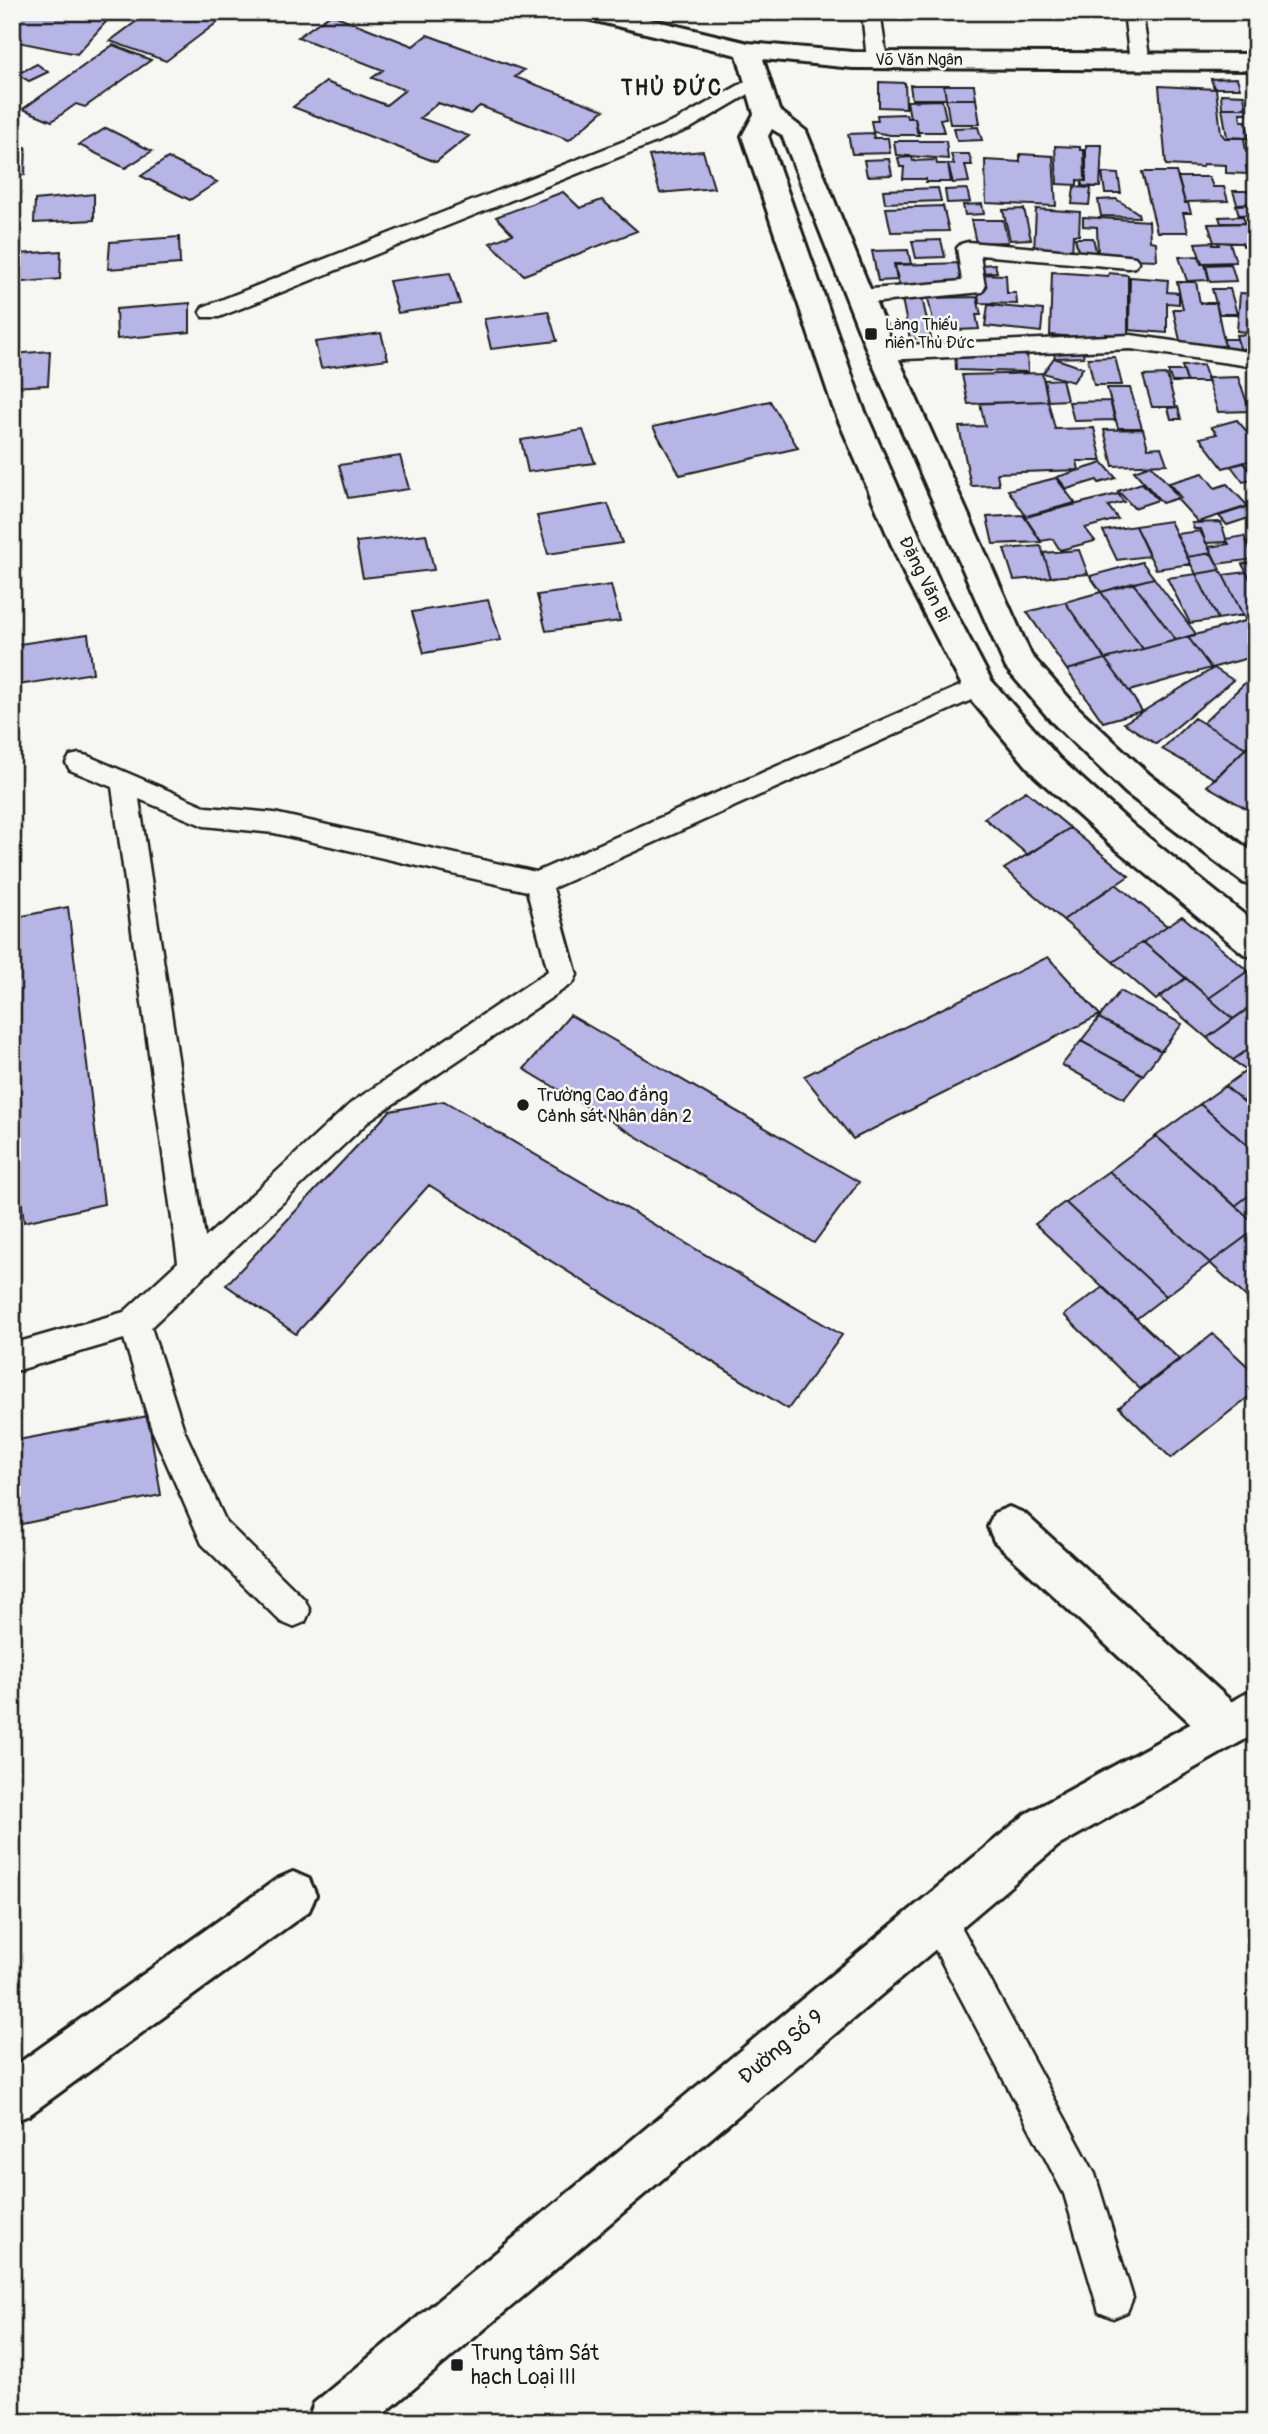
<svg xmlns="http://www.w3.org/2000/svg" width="1268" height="2434" viewBox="0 0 1268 2434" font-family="Pangolin,sans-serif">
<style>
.building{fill:#b7b4e6;stroke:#1c1c1c;stroke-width:2}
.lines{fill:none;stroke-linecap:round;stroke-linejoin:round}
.lane-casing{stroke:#1c1c1c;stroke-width:5}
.street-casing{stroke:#1c1c1c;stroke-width:6}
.secondary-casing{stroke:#1c1c1c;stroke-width:6}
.lane{fill:#f6f6f2;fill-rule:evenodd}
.street{fill:#f6f6f2;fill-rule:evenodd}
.secondary{fill:#f6f6f2;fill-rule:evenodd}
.poi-dot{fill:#1c1c1c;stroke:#f6f6f2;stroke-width:2.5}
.labels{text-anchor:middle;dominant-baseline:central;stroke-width:5;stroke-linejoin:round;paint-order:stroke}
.far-street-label{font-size:16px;fill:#1c1c1c;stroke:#f6f6f2}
.far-poi-label{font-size:16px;fill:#1c1c1c;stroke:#f6f6f2;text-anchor:start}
.street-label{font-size:18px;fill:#1c1c1c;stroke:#f6f6f2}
.poi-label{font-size:18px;fill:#1c1c1c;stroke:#f6f6f2;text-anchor:start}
.far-district-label{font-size:21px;font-weight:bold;letter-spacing:2px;fill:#1c1c1c;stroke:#f6f6f2}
.near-street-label{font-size:21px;fill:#1c1c1c;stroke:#f6f6f2}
.near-poi-label{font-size:21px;fill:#1c1c1c;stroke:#f6f6f2;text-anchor:start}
</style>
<rect width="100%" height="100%" fill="#f6f6f2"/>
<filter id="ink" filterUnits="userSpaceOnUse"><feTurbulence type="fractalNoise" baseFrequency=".0143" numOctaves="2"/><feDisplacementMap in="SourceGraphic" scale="14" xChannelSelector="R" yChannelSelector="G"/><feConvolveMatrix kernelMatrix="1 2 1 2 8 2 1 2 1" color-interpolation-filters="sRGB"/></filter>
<g filter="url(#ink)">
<!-- building -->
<path class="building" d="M12 12 38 14 40 12 114 13 77 54 13 41Z
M149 12H231L166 61 110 41Z
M331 14 413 46 427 35 524 70 515 77 604 110 569 140 480 106 470 114 438 103 420 118 469 136 436 162 293 107 326 82 386 105 405 90 372 78 383 70 298 37Z
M113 45 151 60 85 107 76 104 52 121 23 109Z
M37 64 48 72 29 81 17 74Z
M1237 78 1240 88H1214L1211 79Z
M879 82 905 83 906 108 879 107Z
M910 85H944L946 99H912Z
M944 85H974L976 99H946Z
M1159 86 1216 89 1221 133 1225 138H1244L1246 151 1256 152V166H1246L1247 174 1226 173V165L1203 164V167L1166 165Z
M1221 94 1244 95 1246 108H1222Z
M946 99H976L980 124H950Z
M942 100 946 118 940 119 944 132H917L915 118H910L907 101Z
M1222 108H1246L1247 113H1240L1241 121H1246L1249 138 1227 137Z
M906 114 907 118H915L919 135H890L873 132 871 121H878L877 115Z
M978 127 982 140 957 141 954 128Z
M106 128 152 151 125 168 79 145Z
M873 133 874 138H888L890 153 852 154 848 134Z
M894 141H946L948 159 896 155Z
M1086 145H1102L1100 187 1082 186V181H1086Z
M1055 146 1080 147V150H1084L1085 181 1077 180V185L1057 184Z
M26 147 25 175 12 176V148Z
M703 151 714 188 660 193 649 156Z
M951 154H969L972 165H965L969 182 953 183 948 164H954Z
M1020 154 1053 156 1056 206 986 203 985 160 1020 162Z
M912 157 913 161 936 160 937 164H948L951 182H926V179H903L904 167H900L898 158Z
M168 158 217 182 190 200 141 176Z
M889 159 892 175 867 176 864 160Z
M1142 172H1176L1185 203H1188L1191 213H1183L1188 232H1157Z
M1102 173 1118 174 1121 193H1105Z
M1178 177H1209L1213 187H1224L1228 201 1185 202Z
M1074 187 1091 188 1089 205 1072 204Z
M938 188 941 201 885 203 883 190Z
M967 189 970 202 947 203 945 190Z
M1233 191H1256V203L1237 204Z
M563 192 580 208 602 200 637 231 524 275 490 243 513 234 496 217Z
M94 194V220L34 223 35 200Z
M1116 199 1138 213 1139 217 1101 216 1098 200Z
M982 204 984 214 965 215 963 205Z
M1256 204V214L1239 215 1236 205Z
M943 206 949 231 891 232 886 208Z
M1024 209 1031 239 1010 240 1003 210Z
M1036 209 1080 212 1079 235H1073L1072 255 1034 252Z
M1243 216 1245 223H1221L1219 217Z
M1083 217 1149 221 1150 241 1156 242 1157 260 1098 258 1097 227 1083 226Z
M971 220H1003L1008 242 976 243Z
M1256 223V245L1243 246 1242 243 1214 242 1208 224Z
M179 237 180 264 108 269 110 242Z
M1075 238H1093L1097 255H1079Z
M941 240 945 257 916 258 912 241Z
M1212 242 1213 245H1219L1218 242 1230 243 1236 262 1202 263 1195 243Z
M908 250 911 264H894L897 280 878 281 872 251Z
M61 251 60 279 12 283V257H17L18 254Z
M1199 256 1201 264H1205L1209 280 1187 281 1179 257Z
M964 263 971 293 901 295 895 265Z
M995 264 997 272 982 273 980 265Z
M1231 264 1236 281 1210 282 1206 265Z
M1052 272 1108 276 1109 273 1128 275V336L1105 334V339L1050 335Z
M450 273 460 304 398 313 389 281Z
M977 274 1006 275 1007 293H1016L1017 304 979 303Z
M1130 277 1168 280 1167 292 1179 293V304L1167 303V333L1129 330Z
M1177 282H1196L1200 303H1216L1225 346 1181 345 1173 309H1183Z
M1212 289H1230L1237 314H1219Z
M1240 293 1256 294V333L1237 331Z
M977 297 981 315H976L979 329 935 331 928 298Z
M922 298 931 338 910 339 902 299Z
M190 303V332L117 339 116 309Z
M988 305 1043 310 1041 332 985 326Z
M548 311 557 341 491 349 484 319Z
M381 333 388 359 321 368 315 342Z
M1254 334 1256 348 1240 349 1236 335Z
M1223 339H1237L1243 357 1229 358Z
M1081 347 1084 357 1055 358 1053 348Z
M955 350 1027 352 1028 372 956 370Z
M50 351 48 385 12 387V354Z
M1115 357 1122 385H1094L1088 358Z
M1054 358 1083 368 1073 382 1043 373Z
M1203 365 1209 382H1187L1182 366Z
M1168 371H1184L1187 382H1172Z
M1042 373 1048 401 968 404 962 375Z
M1167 375 1176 407H1152L1143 376Z
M1238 377 1250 411 1218 412 1207 378Z
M1062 379 1067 400 1048 401 1044 380Z
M1107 388H1130L1142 428H1118Z
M770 401 798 448 680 475 653 427Z
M1048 401 1055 429 1094 428 1102 461H1077L1079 470 997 473 999 485 971 486 959 427 985 426 980 403Z
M1110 401 1115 420 1074 421 1069 402Z
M1178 407 1181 419H1171L1168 408Z
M1237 420 1256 442V459L1223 468 1200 438 1217 434 1211 427Z
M1143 429 1148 448 1161 447 1167 464 1113 466 1104 430Z
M583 430 595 463 528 472 521 440Z
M400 456 409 489 348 498 339 465Z
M1103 463 1116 478 1099 483 1097 480 1067 489 1057 477Z
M1244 463 1256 478V479L1243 482 1231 466Z
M1151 465 1168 484 1178 498 1162 503 1134 471Z
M1203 473 1215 488 1227 484 1248 506 1198 522 1177 499 1181 498 1169 483Z
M1056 478 1075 503 1026 516 1008 490Z
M1142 483 1158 500 1134 508 1118 491Z
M1118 494 1124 502 1108 506 1118 519 1085 528 1095 541 1060 550 1053 539 1041 541 1025 517Z
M608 504 622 543 548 554 537 516Z
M1247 507 1255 516 1227 525 1219 516Z
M1023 515 1041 542 993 544 987 517Z
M1170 521 1191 564 1156 569 1135 526Z
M1221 522 1227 542 1206 543 1201 529H1194L1192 523Z
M1135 526 1149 556 1117 560 1103 531Z
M1200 531 1212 553 1187 557 1176 534Z
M426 534 434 570 363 578 356 542Z
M1244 536 1255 559 1217 564 1208 547 1229 544 1226 539Z
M1041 546 1051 577 1014 580 1004 549Z
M1079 550 1088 574 1051 577 1043 553Z
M1212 553 1220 570 1196 574 1187 557Z
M1142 562 1154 578 1101 592 1090 576Z
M1256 562V590L1242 564Z
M1220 570 1223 575 1243 615 1218 619 1196 574Z
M1246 572 1256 590V618L1245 619 1223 575Z
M1196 574 1218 619 1190 623 1167 578Z
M1154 578 1196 634 1176 640 1133 583Z
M1133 583 1176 640 1143 649 1101 592Z
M611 585 620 621 546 631 537 595Z
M1101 592 1143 649 1105 659 1065 602Z
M488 600 501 640 424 653 412 612Z
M1065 602 1105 659 1067 670 1027 612Z
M1248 620 1256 631V656L1211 668 1188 637Z
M88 634 93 673 12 686V645Z
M1188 637 1211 668 1129 691 1105 659Z
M1105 659 1129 691 1142 711 1103 722 1067 670Z
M1214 668 1233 680 1156 744 1124 723Z
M1247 681 1253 684 1256 681V738L1246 748 1203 723Z
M1194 718 1246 748 1215 779 1162 749Z
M1256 738V814L1207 786Z
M1026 791 1070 828 1028 855 984 818Z
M1070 828 1129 876 1063 920 1004 869Z
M1116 884 1167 926 1113 962 1063 920Z
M68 907 104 1204 24 1222 12 1125V918Z
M1182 916 1248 971 1209 998 1143 942Z
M1143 942 1186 978 1156 1000 1113 962Z
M1048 957 1100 1015 853 1139 804 1076Z
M1248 971 1256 977V1003L1233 1019 1209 998Z
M1186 978 1233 1019 1207 1038 1159 997Z
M1120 991 1182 1024 1161 1051 1099 1018Z
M1256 1003V1044L1233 1060 1207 1038Z
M570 1015 859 1182 814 1243 524 1069Z
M1099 1018 1161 1051 1143 1075 1081 1041Z
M1081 1041 1143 1075 1124 1099 1062 1065Z
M1256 1044V1079L1233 1060Z
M1246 1071 1256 1079V1112L1225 1086Z
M1225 1086 1256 1112V1153L1200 1104Z
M444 1101 842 1335 788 1409 429 1185 296 1334 226 1285 390 1111Z
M1200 1104 1256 1153V1190L1235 1206 1156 1136Z
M1156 1136 1256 1224V1229L1210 1263 1109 1171Z
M1109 1171 1210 1263 1166 1296 1065 1202Z
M1256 1190V1224L1235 1206Z
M1065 1202 1166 1296 1136 1319 1035 1224Z
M1256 1229V1306L1210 1263Z
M1103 1287 1179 1359 1140 1389 1064 1315Z
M1213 1334 1256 1374V1391L1171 1458 1119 1407Z
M148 1416 161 1495 12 1526V1441Z"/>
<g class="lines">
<defs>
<path id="lane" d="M862 12H880L887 60 884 64 877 66 867 60Z
M1124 12H1142L1150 62 1147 66 1140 68 1130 62Z
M757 75 767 81 764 85 689 129 219 317H203L200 312 203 307 675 121Z
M968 242 1128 256 1135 257 1139 262 1135 267 1128 268 980 255 985 287 982 292 860 304 852 302 849 297 852 292 860 290 962 281 957 248 961 244Z
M1131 335 1256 353V367L1131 349 882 360 874 358 871 353 874 348 882 346Z
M978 678 987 681 990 687 987 693 553 888 577 975 573 983 371 1119 151 1327 184 1430 226 1522 305 1600 310 1611 305 1622 293 1627 281 1622 202 1544 152 1430 124 1339 12 1372V1344L124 1312 178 1262 112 787 70 770 66 763 70 756 79 754 88 756 207 807 274 813 536 872ZM139 799 204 826 274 833 527 891 548 971 351 1103 205 1238Z
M936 1899 949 1904 1095 2174 1133 2298 1127 2312 1113 2318 1099 2312 1064 2194 918 1917 923 1904Z"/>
<path id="street" d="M1009 1507 1024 1513 1242 1711 1248 1726 1242 1741 1226 1748 1210 1741 994 1541 988 1527 994 1513Z
M293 1872 309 1879 316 1895 309 1911 29 2115 12 2122V2068L277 1879Z"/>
<path id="secondary" d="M576 12H620L748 43 853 52 1256 54V70L853 68 763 59 779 110 806 131 896 353 1031 655 1076 706 1150 775 1256 855V887L1244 883 1126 793 1052 722 1006 668 868 353 782 135 772 129 768 136 863 407 940 583 991 680 1059 758 1134 826 1256 924V958L1244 954 1110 844 1035 776 967 695 908 583 833 407 742 136 754 114 737 55 579 17Z
M1256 1688V1733L1058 1846 374 2422H307L314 2403 1026 1814Z"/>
</defs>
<!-- lane casing -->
<use href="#lane" class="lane-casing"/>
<!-- street casing -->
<use href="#street" class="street-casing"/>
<!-- secondary casing -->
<use href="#secondary" class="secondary-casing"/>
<!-- lane -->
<use href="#lane" class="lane"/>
<!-- street -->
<use href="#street" class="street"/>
<!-- secondary -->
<use href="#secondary" class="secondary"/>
</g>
</g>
<!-- markers -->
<g class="poi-dot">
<rect x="864" y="327" width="14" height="14" rx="3.5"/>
<circle cx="523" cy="1105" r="7"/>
<rect x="450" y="2358" width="14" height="14" rx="3.5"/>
</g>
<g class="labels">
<!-- far-street labels -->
<g class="far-street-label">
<text x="919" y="60">Võ Văn Ngân</text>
</g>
<!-- far-poi labels -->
<g class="far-poi-label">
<text x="885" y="325">Làng Thiếu<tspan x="885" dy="18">niên Thủ Đức</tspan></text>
</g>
<!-- street labels -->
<g class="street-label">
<text transform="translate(924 579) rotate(64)">Đặng Văn Bi</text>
</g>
<!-- poi labels -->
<g class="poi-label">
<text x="537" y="1095">Trường Cao đẳng<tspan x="537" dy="21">Cảnh sát Nhân dân 2</tspan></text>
</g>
<!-- far-district labels -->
<g class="far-district-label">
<text x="672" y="88">THỦ ĐỨC</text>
</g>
<!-- near-street labels -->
<g class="near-street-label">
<text transform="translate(781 2047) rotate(-40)">Đường Số 9</text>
</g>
<!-- near-poi labels -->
<g class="near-poi-label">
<text x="471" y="2353">Trung tâm Sát<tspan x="471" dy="24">hạch Loại III</tspan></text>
</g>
</g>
<!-- margin -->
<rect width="1268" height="2434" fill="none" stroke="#f6f6f2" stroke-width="42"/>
<rect x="21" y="21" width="1226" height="2392" fill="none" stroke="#1c1c1c" stroke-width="2.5" filter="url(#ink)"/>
</svg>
